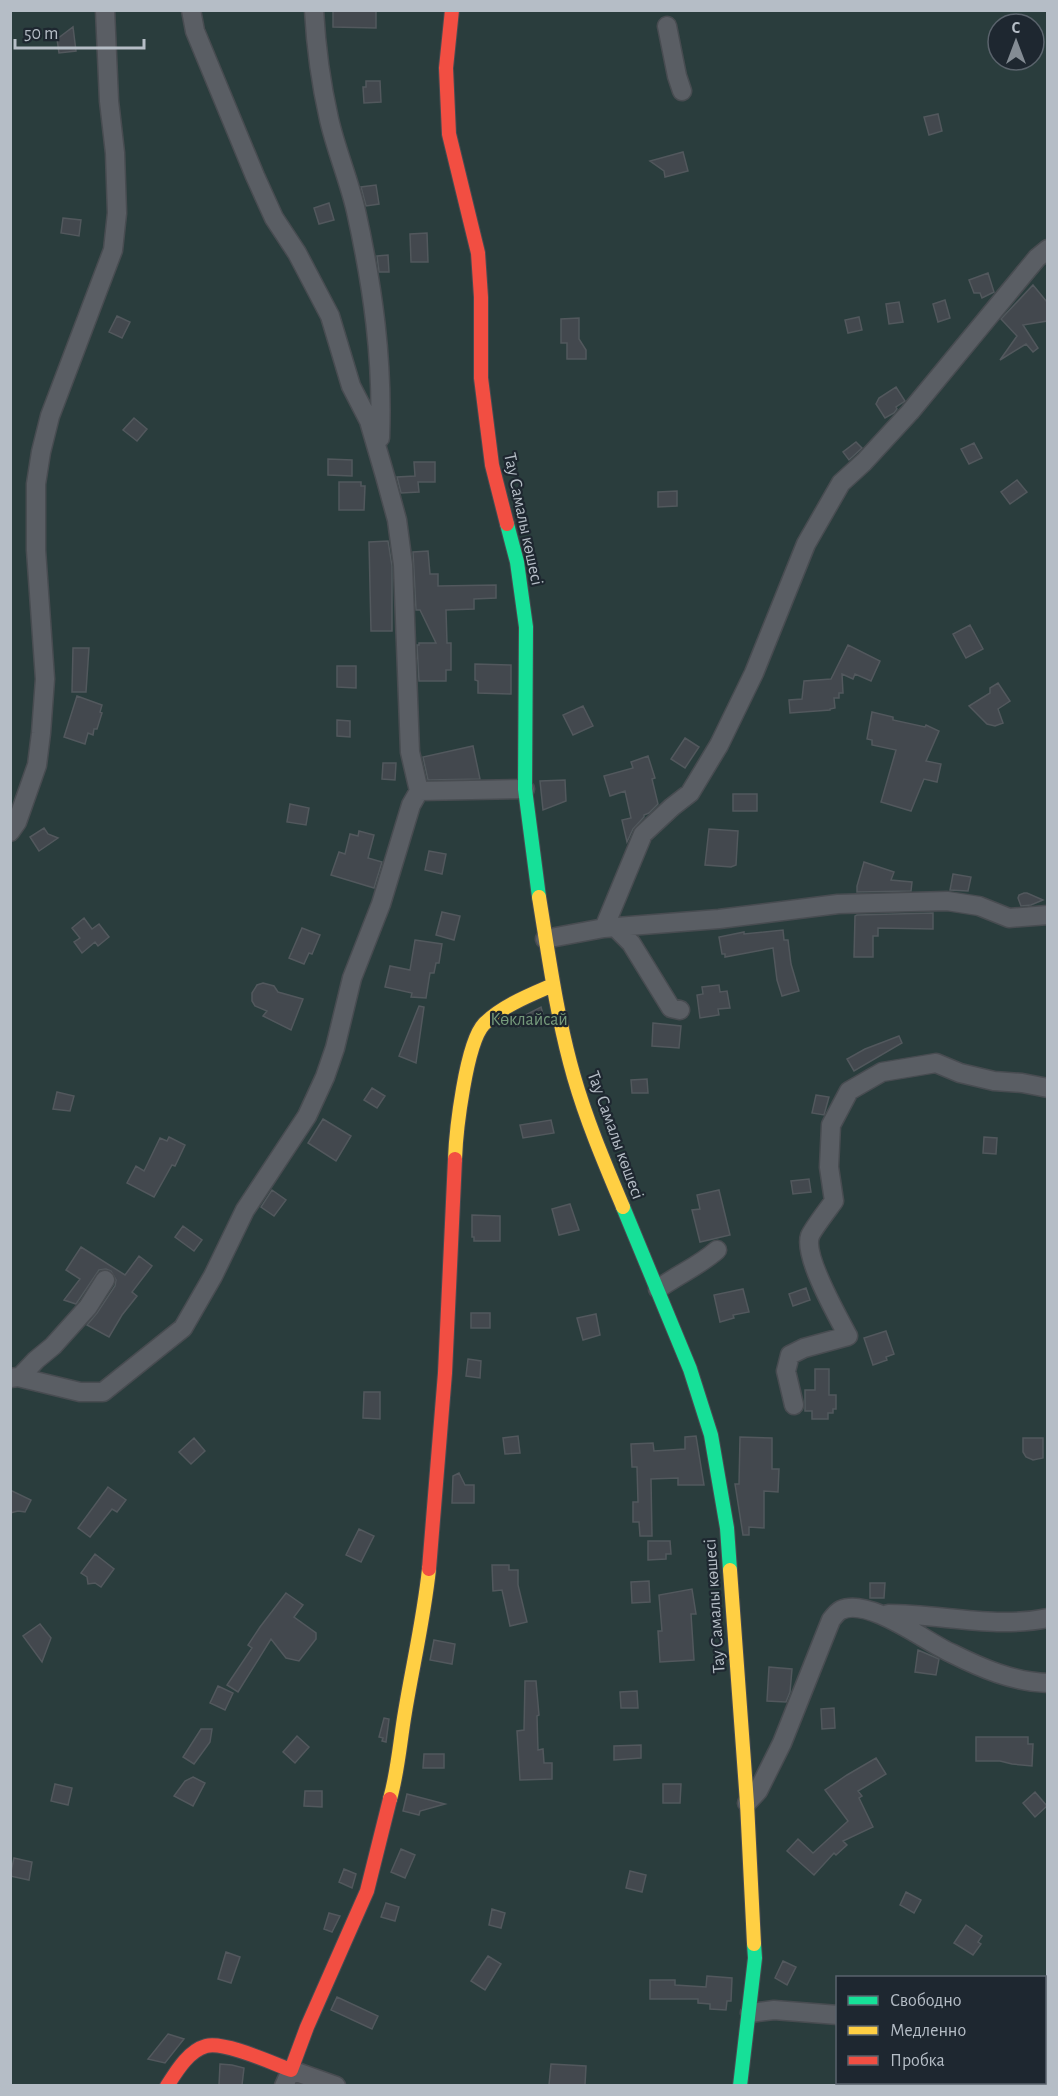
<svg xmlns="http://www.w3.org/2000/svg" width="1058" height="2096" font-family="'Alegreya Sans',sans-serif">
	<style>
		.green { fill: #2a3d3d; fill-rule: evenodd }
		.building { fill: #43484e; stroke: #52585d; stroke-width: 1.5 }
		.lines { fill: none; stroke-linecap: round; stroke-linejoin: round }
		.street-casing { stroke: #484c51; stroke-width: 21 }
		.fast-casing { stroke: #484c51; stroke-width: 16 }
		.slow-casing { stroke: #484c51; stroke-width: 16 }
		.jam-casing { stroke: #484c51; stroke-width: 16 }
		.street { stroke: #5a5e64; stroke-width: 18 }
		.fast { stroke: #16e098; stroke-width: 14 }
		.slow { stroke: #ffcf43; stroke-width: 14 }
		.jam { stroke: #f24e42; stroke-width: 14 }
		.labels { text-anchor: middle; stroke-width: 4.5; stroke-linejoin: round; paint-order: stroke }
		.street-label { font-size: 18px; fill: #b5bdc6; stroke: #1e2730 }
		.park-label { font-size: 18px; fill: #759a7b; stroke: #1e2730 }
	</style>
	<rect width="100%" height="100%" fill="#2a3036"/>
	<path class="green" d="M11,11h1036v2074h-1036zM998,24h36v36h-36zM838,1978h206v104h-206z"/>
	<path class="building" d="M333,10h43v18l-43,-1z
		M73,27l3,24 -17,2 -2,-14z
		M366,81h14l1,21 -17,1 -1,-16h3z
		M938,114l4,17 -13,4 -5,-18z
		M683,152l5,19 -23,6 -1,-6 -14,-10z
		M376,185l3,19 -13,2 -5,-19z
		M329,203l5,17 -15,4 -5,-16z
		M63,218l18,2 -2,16 -18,-3z
		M427,233l1,29h-17l-1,-28z
		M388,255l1,17h-10l-2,-16z
		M988,273l6,19 -12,6 -2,-5h-6l-5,-13z
		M1033,285l14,17v19l-24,4 15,23 -5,4 -7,-8 -26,16 17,-24 -16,-17z
		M945,300l5,18 -12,4 -5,-18z
		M899,302l4,20 -14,2 -3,-20z
		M117,316l13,6 -8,16 -13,-6z
		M859,317l3,13 -14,3 -3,-13z
		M579,318v21l7,11v9h-19v-16h-6v-24z
		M896,387l9,14 -9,6 1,2 -3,4 -9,5 -9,-14 3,-6z
		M134,418l13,11 -10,12 -14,-11z
		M856,442l6,6 -13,12 -6,-8z
		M974,443l8,15 -13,6 -8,-15z
		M328,459l24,1v16l-24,-1z
		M414,462h21v20h-17l1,10 -18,1 -4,-16 18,-1z
		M1017,480l10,12 -17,12 -9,-12z
		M339,482h22v4h4l-1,24h-25z
		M677,491v15l-19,1v-15z
		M388,541l4,25v65h-21l-2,-89z
		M428,551l2,23h8v12l58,-1v13l-22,1v10l-28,1 1,33h4v27h-5v11h-27l-2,-36h2v-2h17l-16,-33h-4l-3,-58z
		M970,625l13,24 -17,9 -13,-24z
		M848,645l32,16 -9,20 -16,-7 -2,5 -11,-5 1,19h-4v5h-5l1,10 -5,1v1l-40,3 -1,-13 13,-1 2,-18 27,-2z
		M73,648h16l-3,44h-14z
		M475,664l36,1v29l-33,-1v-12l-3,-1z
		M337,666h19v22l-19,-1z
		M998,683l12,18 -12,8 5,14 -8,3 -8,-2 -18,-18 21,-13v-5z
		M77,696l25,9 -2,7 2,1 -5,16h-3l-1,6 -5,-2 -3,11 -21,-7z
		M583,706l10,20 -20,9 -10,-20z
		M872,712l21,5v3l32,7 1,-2 13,6 -13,30 15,3 -4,18 -13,-3 -13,32 -30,-9 15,-52 -24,-5v-5l-5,-1z
		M337,720l13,1v16l-13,-1z
		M685,738l14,9 -14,21 -14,-9z
		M473,746l7,33 -52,1 -5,-23z
		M648,756l7,22 -3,1 6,25 -9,9 -5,2v2l-11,12 -6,13 -5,-22 9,-2 -6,-27 -15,5 -6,-20 29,-8 -2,-6z
		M383,763h13l-1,17 -13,-1z
		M565,780l1,21 -23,9 -3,-29z
		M733,794h24v17h-24z
		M290,804l19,4 -3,17 -19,-3z
		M44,828l4,6 10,4 -19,13 -9,-14z
		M709,829l29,2 -2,34 -5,2 -26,-2z
		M359,831l15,4 -6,23 14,4 -8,26 -43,-13 8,-23 6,2 5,-20 8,2z
		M429,851l17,3 -4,20 -17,-4z
		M864,862l30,10 -3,8 21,2 -1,9 -54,1v-6z
		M953,874l18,3 -3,14 -18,-1z
		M1024,893h3l16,7 -12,5 -10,1 -3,-8 1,-3z
		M442,912l18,4 -6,24 -18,-5z
		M933,913v16l-55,-1v8h-5v21h-19l1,-41 2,-1z
		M84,918l8,11 7,-5 10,13 -11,9 -3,-4 -13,11 -8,-11 6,-4 -8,-10z
		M302,928l18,7 -8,19 -3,-1 -5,11 -15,-6z
		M783,930l1,10h4l3,24 8,27 -17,5 -5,-16 -4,-32 -48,9v-3h-3l-3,-17 25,-5v2z
		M415,940l27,4 -3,19h-3l-2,10h-4l-4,25 -15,-1 1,-4 -27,-6 5,-21 20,4z
		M263,983l11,3 4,6 25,7 -12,31 -28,-14 4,-5 -12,-5 -3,-5v-8l5,-8z
		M719,985l1,7 7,-1 3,17 -12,1 1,6 -19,3 -3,-23 6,-1 -1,-7z
		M419,1006l5,1 -8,56 -17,-7z
		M541,1007l2,7 -25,13 -4,-6z
		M653,1023l28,3 -2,22 -27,-2z
		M899,1036l3,7 -48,28 -7,-12 18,-10z
		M647,1079l1,14h-16l-1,-13z
		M372,1088l13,8 -8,12 -13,-8z
		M57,1092l17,4 -4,15 -17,-2z
		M816,1095l13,2 -5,18 -12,-2z
		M323,1119l28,17 -15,25 -28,-18z
		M551,1120l3,13 -31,5 -3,-13z
		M169,1137l16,8 -10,21 -3,-1 -18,32 -27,-14 9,-17 8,5 16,-33 7,3z
		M984,1137l13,1 -1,16 -13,-1z
		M809,1179l2,13 -18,2 -2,-13z
		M272,1190l14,10 -12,16 -13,-9z
		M719,1190l11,45 -30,7 -8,-32 8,-1 -3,-14z
		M570,1204l9,26 -20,5 -7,-26z
		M472,1215l28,1v25h-26v-4h-2z
		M183,1226l19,14 -8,11 -19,-14z
		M81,1247l44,28 14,-19 13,10 -20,26 5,4 -15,19 -13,22 -22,-12 10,-12 18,-27 1,-6 -5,-9 -5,-2 -7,1 -23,34 -12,-4 16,-21 -14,-9z
		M806,1288l4,12 -17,6 -4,-12z
		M743,1289l6,23 -16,3 1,3 -14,4 -6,-27z
		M471,1313h19v15h-19z
		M596,1314l4,21 -17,5 -6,-22z
		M886,1331l8,23 -8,3 1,3 -14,5 -9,-27z
		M468,1359l13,2 -1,17 -14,-2z
		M815,1369h14v26h7v14h-3v4h-5v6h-16v-8h-7v-21h10z
		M364,1392h16v27l-17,-1z
		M518,1436l2,17 -15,1 -2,-16z
		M696,1436l8,49h-26v-7l-27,1 1,57h-12l-1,-14h-6v-20h5l-1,-35h-5l-1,-23 22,-1 1,8 31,-2v-12z
		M740,1437l32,1v31h7l-1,23 -14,-1v37l-15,-1v8h-6l-8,-51h4z
		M194,1438l11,13 -14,13 -12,-12z
		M1023,1438h20v20l-10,2 -7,-3 -3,-5z
		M459,1473l6,12h9v18h-22l1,-27z
		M108,1487l18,13 -9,12 -5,-3 -22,28 -12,-9z
		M10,1490l21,10 -6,12 -7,-1 -8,2z
		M359,1529l15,7 -13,26 -15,-7z
		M648,1541h22l1,13h-5v5l-18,1z
		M95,1554l19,15 -13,18 -6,-4 -7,1 -1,-7 -6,-4z
		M492,1565h17v5h9v15l9,37 -17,4 -8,-36 -9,1z
		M649,1581l1,21 -18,1 -1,-21z
		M870,1583h15l-1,15h-14z
		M692,1589l4,25h-5l3,46 -34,2 -2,-31h4l-3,-36z
		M286,1593l17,12 -9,12 22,16v6l-17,22 -13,-3 -15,-19 -33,53 -11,-7 25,-37 -4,-3 12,-18z
		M40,1624l11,14 -9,24 -19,-26z
		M434,1640l21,4 -3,20 -22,-4z
		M918,1650l21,9 -3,16 -21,-3z
		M769,1667l23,2 -2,23 -4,10 -19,-1z
		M525,1681h11l3,34 -2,1 1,34 5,-1 1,14h8v16l-32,1 -3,-49 7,-1z
		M218,1686l15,7 -8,17 -15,-7z
		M637,1691l1,17h-17l-1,-16z
		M834,1708l1,20 -13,1 -1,-20z
		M384,1718l5,1 -3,23 -4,-1 1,-3 -4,-1z
		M201,1729h11l-2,13 -16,22 -11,-7z
		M297,1736l12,11 -14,16 -12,-11z
		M976,1737h52v7h5l-1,22 -20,-2 -12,-3h-24z
		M641,1745v13l-27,2v-14z
		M424,1754h20v14h-21z
		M876,1758l10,16 -28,17 4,5 -3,2 14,29 -30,14 4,4 -11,10 -2,-2 -20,22 -27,-24 11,-12 15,14 35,-32 -23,-31 22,-15z
		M193,1777l12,6 -12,23 -19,-10 11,-15z
		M55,1784l17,4 -4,17 -17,-4z
		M663,1784h18l-1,19h-17z
		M305,1791h17v16l-18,-1z
		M1035,1792l12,14 -12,11 -12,-14z
		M407,1794l38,10 -25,7 -1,4 -16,-4z
		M401,1849l14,6 -10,23 -14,-6z
		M14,1858l18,4 -3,18 -19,-4z
		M344,1869l12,5 -4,14 -13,-6z
		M630,1871l16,4 -4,17 -16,-4z
		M906,1892l15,8 -7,13 -14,-8z
		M386,1903l13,4 -4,14 -14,-4z
		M492,1909l13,4 -4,15 -12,-3z
		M329,1913l11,3 -8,16 -8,-3z
		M966,1925l16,11 -4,6 3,2 -8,11 -19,-12z
		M226,1952l14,5 -9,26 -13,-4z
		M488,1956l13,8 -16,26 -14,-9z
		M783,1961l13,6 -9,18 -12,-7z
		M707,1976l25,2 -1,23h-4l-1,9 -16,-1v-5l-12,-1v-4h-48v-19h25v5l31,2z
		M337,1997l41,19 -6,13 -41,-19z
		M168,2034l16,5 -19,24 -17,-4z
		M220,2064l12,1 12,3 -2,17h-23z
		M551,2064l35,2 -1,19h-36z"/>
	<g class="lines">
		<g class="street-casing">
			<path id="street" d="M191,10l4,21 60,145 19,42 23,35 33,63 21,70 18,35 16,55 12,44 6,45 7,187 9,39
				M314,10c2,37 7,74 15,109 7,31 20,61 27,92 17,77 27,148 24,227
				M667,26l10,50 5,15
				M10,832l7,-10 20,-57 4,-32 4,-54 -9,-129v-66l5,-32 9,-36 63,-166 4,-37 -2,-60 -6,-52 -4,-91
				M615,927l16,16 40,65 9,2
				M604,928l39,-94 29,-27 18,-14 29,-48 35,-72 52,-129 35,-61 23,-21 46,-50 127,-154 11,-9
				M545,939l59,-11 115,-9 119,-15 109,-3 32,5 30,12 39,-3
				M658,1289c19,-14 41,-23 59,-39
				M20,1377l16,-17 17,-14 35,-39 17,-27
				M10,1378l8,-1 62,15h23l80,-64 30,-52 32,-66 62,-94 18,-39 10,-29 17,-70 29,-74 30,-99 8,-14 106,-2
				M794,1405l-8,-34 4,-16 14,-7 44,-12c-10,-19 -45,-80 -38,-100 2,-6 19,-28 24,-35l-5,-34 2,-42 18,-34 33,-19 54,-9 24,10 34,8 28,2 26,5
				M888,1614c53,0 107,15 160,4
				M747,1803l11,-12 24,-48 49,-123c3,-4 6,-8 10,-10 28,-13 85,32 110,43 30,15 62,29 97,30
				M750,2013l24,-3 64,5
				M1001,2082l5,4
				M284,2086l7,-16 45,16"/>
		</g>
		<g class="fast-casing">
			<path id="fast" d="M507,524l10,38 9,65 -1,162 14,108
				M623,1207l67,162 21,66 16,93 3,42
				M740,2086l15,-128 -1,-14"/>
		</g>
		<g class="slow-casing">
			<path id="slow" d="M539,897c10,61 18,121 35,180 13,45 31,87 49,130
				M455,1159c1,-28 11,-116 29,-135 18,-18 46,-29 69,-39
				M730,1570l17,233 7,141
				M390,1799c8,-28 10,-58 15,-87 8,-48 19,-95 24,-143"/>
		</g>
		<g class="jam-casing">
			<path id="jam" d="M452,10l-6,58 3,66 29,119 3,44v81l11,87 15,59
				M429,1569l16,-196 10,-214
				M167,2086c9,-14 21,-35 39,-40 18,-5 66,17 85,24l16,-43 60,-136 23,-92"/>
		</g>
		<use href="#street" class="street"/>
		<use href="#fast" class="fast"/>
		<use href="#slow" class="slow"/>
		<use href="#jam" class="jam"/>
	</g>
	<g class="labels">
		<g class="street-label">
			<text transform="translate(524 519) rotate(78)" y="6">Тау Самалы көшесі</text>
			<text transform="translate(616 1135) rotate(70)" y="6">Тау Самалы көшесі</text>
			<text transform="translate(714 1606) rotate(-94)" y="6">Тау Самалы көшесі</text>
		</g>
		<g class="park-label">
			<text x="529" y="1025">Көклайсай</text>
		</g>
	</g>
	<rect width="1058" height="2096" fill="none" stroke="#b5bdc6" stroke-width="24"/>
	<rect x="836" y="1976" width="210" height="108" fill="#1e2730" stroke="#5a636c" stroke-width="1.5"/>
	<rect x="848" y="1996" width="30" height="9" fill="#16e098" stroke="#5a636c" stroke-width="1.5"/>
	<text x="890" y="2006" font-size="18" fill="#b5bdc6">Свободно</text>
	<rect x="848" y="2026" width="30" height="9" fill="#ffcf43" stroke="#5a636c" stroke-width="1.5"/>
	<text x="890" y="2036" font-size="18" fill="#b5bdc6">Медленно</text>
	<rect x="848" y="2056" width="30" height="9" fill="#f24e42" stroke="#5a636c" stroke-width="1.5"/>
	<text x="890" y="2066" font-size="18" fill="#b5bdc6">Пробка</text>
	<g transform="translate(1016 42)"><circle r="28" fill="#1e2730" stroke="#5a636c" stroke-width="1.5"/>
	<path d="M0-4.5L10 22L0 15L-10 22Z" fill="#848c94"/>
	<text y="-9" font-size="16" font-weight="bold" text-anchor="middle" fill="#b5bdc6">С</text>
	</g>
	<path d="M15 39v9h129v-9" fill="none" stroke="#b5bdc6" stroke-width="3"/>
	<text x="24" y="39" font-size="18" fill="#b5bdc6" stroke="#1e2730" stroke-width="4.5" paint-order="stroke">50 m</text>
</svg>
